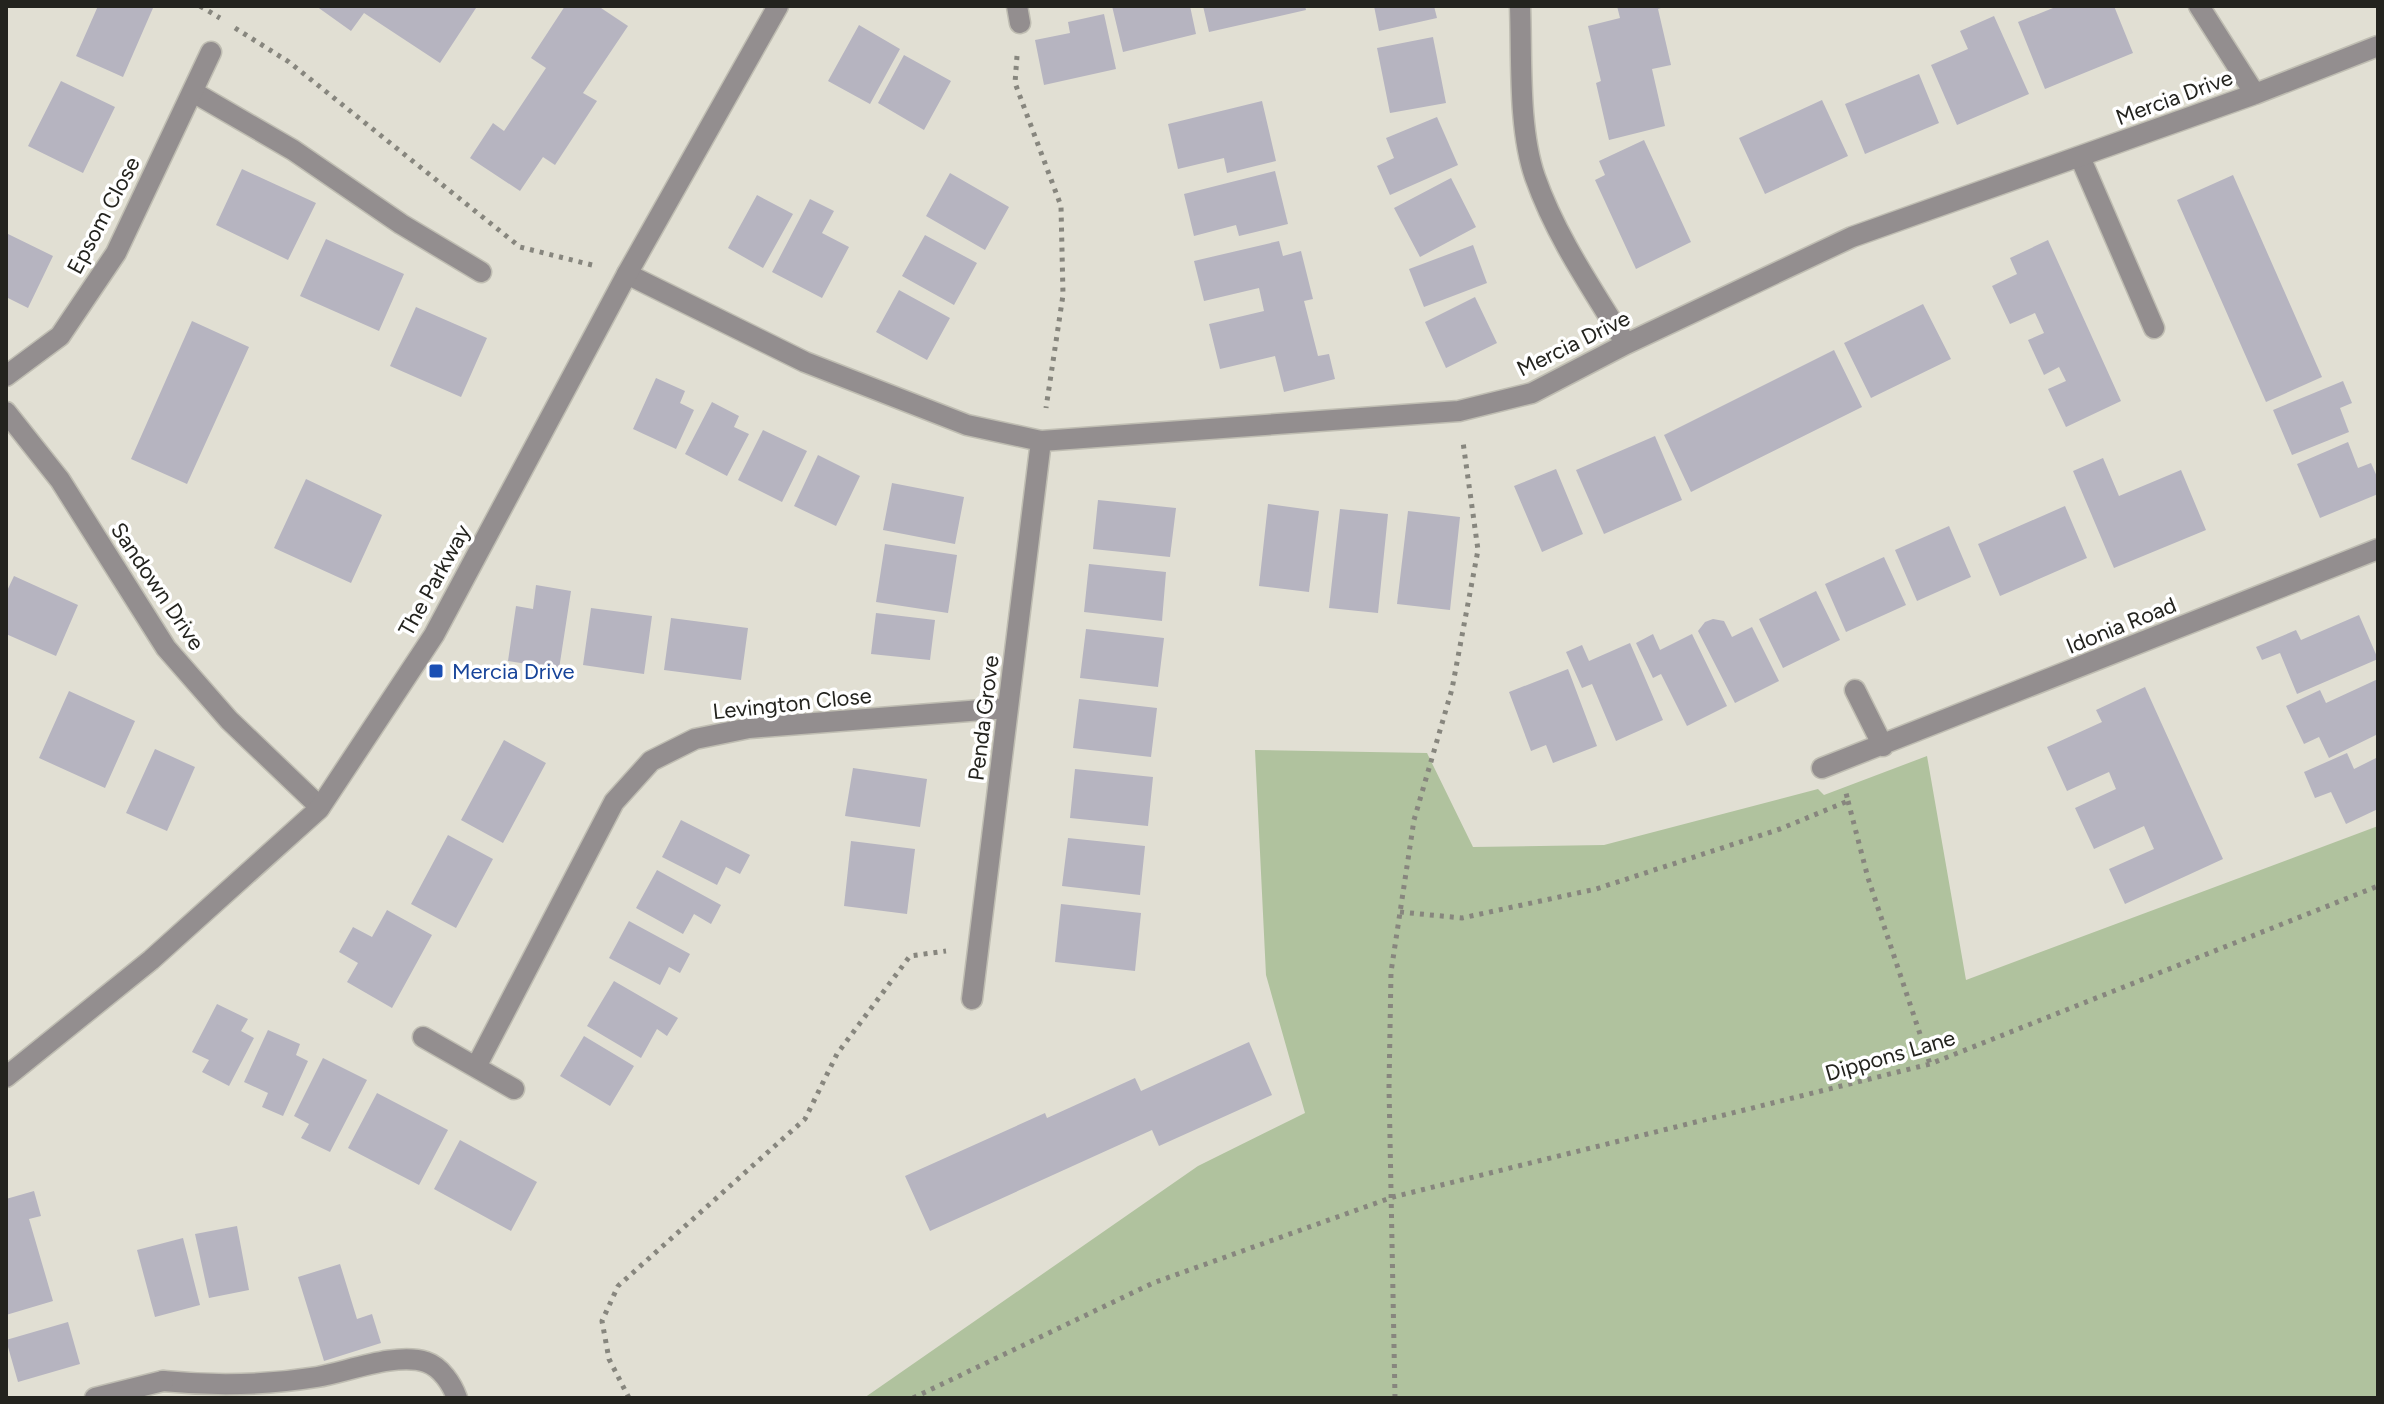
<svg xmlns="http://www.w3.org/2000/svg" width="2384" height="1404" font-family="Figtree,sans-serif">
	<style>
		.green { fill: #b0c29e }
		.building { fill: #b6b4c0 }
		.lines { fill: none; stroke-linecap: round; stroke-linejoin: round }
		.service-casing { stroke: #bfbdb2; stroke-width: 23 }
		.minor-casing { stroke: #bfbdb2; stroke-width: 23 }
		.tertiary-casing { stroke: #bfbdb2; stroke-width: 23 }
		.path { stroke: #87867e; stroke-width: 5; stroke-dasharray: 4 6; stroke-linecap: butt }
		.service { stroke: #938e8f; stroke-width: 20 }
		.minor { stroke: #938e8f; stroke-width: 20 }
		.tertiary { stroke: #938e8f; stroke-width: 20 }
		.transit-dot { fill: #1a4fb4; stroke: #fff; stroke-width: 3 }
		.labels { text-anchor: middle; stroke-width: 7; stroke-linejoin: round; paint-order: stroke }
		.street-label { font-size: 22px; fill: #23231e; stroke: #fff }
		.transit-label { font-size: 22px; fill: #164399; stroke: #fff; text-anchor: start }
	</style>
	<rect width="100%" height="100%" fill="#e1dfd3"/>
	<path class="green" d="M1255,750l172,3 46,94 131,-2 214,-56 6,6 103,-39 39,224 412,-154v572h-1514l334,-232 107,-53 -39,-138z"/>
	<path class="building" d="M98,6h50l5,2 -30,69 -47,-21z
		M316,6h156l4,2 -36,55 -76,-50 -13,18z
		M565,6h33l30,20 -45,67 14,8 -42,64 -12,-8 -23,34 -50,-33 23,-35 11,8 42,-63 -15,-10z
		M1112,6h78l6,28 -73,18z
		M1203,6h102l1,4 -97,22z
		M1374,6h60l3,12 -58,13z
		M1617,6h50l-9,3 13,56 -19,4 13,57 -56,14 -13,-57 5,-2 -13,-55 32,-8z
		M2058,6h56l19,47 -88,36 -27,-67z
		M1104,14l12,55 -72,16 -9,-45 35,-7 -2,-11z
		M1994,16l35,78 -72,31 -26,-60 37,-16 -8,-18z
		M859,25l41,24 -30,55 -42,-23z
		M1433,37l13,66 -56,10 -13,-65z
		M904,55l47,26 -27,49 -46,-27z
		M1919,74l20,49 -74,31 -20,-50z
		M61,81l54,26 -32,66 -55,-27z
		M1822,100l26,56 -83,38 -26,-56z
		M1262,101l14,60 -49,12 -3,-15 -46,11 -10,-45z
		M1437,117l21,48 -68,30 -13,-29 17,-8 -8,-20z
		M1644,140l47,102 -55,27 -41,-89 10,-5 -6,-14z
		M242,169l74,34 -28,57 -72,-35z
		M1275,171l13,53 -49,12 -3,-11 -42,11 -10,-42z
		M950,173l59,34 -24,43 -59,-34z
		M2233,175l89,202 -56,25 -89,-202z
		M1451,178l25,49 -56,30 -26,-49z
		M757,195l36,19 -30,54 -35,-20z
		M810,199l24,12 -12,22 27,14 -27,51 -50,-26z
		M6,233l47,23 -25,52 -22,-11z
		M925,235l52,28 -23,42 -52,-29z
		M326,239l78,35 -25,57 -79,-35z
		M2048,240l73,161 -55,26 -18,-38 18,-8 -7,-14 -15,8 -16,-35 16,-7 -9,-20 -25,11 -18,-38 25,-12 -7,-16z
		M1279,241l4,15 18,-5 12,48 -9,2 14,55 11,-2 6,25 -51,13 -9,-36 -55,13 -11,-45 55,-13 -5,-23 -55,13 -10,-40z
		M1473,245l14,38 -63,24 -15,-38z
		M899,290l51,28 -23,42 -51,-28z
		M1475,297l22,46 -51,25 -21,-46z
		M1923,304l28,55 -80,39 -27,-55z
		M416,307l71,31 -26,59 -71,-31z
		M192,321l57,26 -62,137 -56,-25z
		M1834,350l28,57 -171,85 -27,-57z
		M656,378l29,13 -5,12 14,7 -18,39 -43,-20z
		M2343,381l9,22 -12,5 9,24 -57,23 -19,-45z
		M712,402l27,14 -5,11 15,7 -22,42 -42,-22z
		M763,430l44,21 -25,51 -44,-22z
		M1655,436l27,64 -78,34 -28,-64z
		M2348,442l10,26 13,-5 7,16v15l-58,24 -23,-54z
		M818,455l42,21 -24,50 -42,-20z
		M2103,458l16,38 62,-26 25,60 -92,38 -41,-97z
		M1556,469l27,65 -41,18 -28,-66z
		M306,479l76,36 -31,68 -77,-35z
		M892,483l72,14 -9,47 -72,-14z
		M1098,500l78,8 -6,49 -77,-8z
		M1268,504l51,7 -10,81 -50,-6z
		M2065,506l22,52 -87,38 -22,-52z
		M1340,509l48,5 -10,99 -49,-5z
		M1408,511l52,6 -10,93 -53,-6z
		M1949,526l22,51 -54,24 -22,-51z
		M885,544l72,11 -9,58 -72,-11z
		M1884,557l22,48 -60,27 -21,-48z
		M1089,564l77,8 -4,49 -78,-9z
		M14,576l64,29 -22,51 -50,-22v-41z
		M536,585l35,6 -12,78 -51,-8 8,-55 17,3z
		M1816,591l24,49 -57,28 -24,-49z
		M591,608l61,8 -8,58 -61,-9z
		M876,613l59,7 -5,40 -59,-6z
		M2359,615l19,44 -81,35 -17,-41 -18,7 -6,-13 40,-17 5,10z
		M671,618l77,10 -7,52 -77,-10z
		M1713,619l11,2 8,16 20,-10 27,54 -44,22 -37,-72 7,-9z
		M1086,629l78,9 -6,49 -78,-9z
		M1653,634l7,16 32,-16 35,72 -40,20 -26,-52 -8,4 -17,-35z
		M1630,643l33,77 -47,21 -24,-57 -10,4 -16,-36 16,-7 7,16z
		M1568,669l29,77 -44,17 -7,-18 -15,6 -22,-59z
		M2378,679v55l-49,24 -10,-21 -15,7 -18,-38 34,-16 6,13z
		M2145,687l78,172 -98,45 -16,-35 45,-20 -10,-23 -50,23 -19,-41 41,-19 -7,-17 -42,19 -20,-44 55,-25 -6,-12z
		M69,691l66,30 -30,67 -66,-30z
		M1079,699l78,9 -6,49 -78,-9z
		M504,740l42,23 -43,80 -42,-23z
		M155,749l40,18 -28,64 -41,-18z
		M2347,753l7,16 24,-12v52l-32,15 -15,-32 -16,6 -11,-26z
		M853,768l74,11 -7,48 -75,-11z
		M1075,769l78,8 -5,49 -78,-8z
		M681,820l69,35 -10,19 -14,-7 -9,18 -55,-28z
		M448,835l45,24 -37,69 -45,-24z
		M1068,838l77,8 -5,49 -78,-9z
		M851,841l64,8 -8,65 -63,-8z
		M657,870l64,35 -10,19 -17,-10 -11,20 -47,-26z
		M1061,904l80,9 -6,58 -80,-9z
		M387,910l45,25 -40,73 -45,-26 11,-19 -19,-11 14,-25 19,10z
		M629,921l61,33 -10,19 -11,-6 -9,18 -51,-27z
		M614,981l64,37 -11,18 -10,-7 -16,29 -54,-32z
		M217,1004l31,15 -7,12 13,7 -25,48 -27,-14 7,-12 -17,-8z
		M268,1030l32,14 -4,11 12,6 -25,55 -21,-9 6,-14 -24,-11z
		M584,1036l50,30 -24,40 -50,-30z
		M1249,1042l23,53 -113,51 -7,-16 -222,101 -25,-55 140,-63 2,5 88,-40 6,13z
		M323,1058l44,22 -37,72 -29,-14 8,-14 -15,-8z
		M377,1093l71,37 -29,55 -71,-37z
		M460,1140l77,42 -26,49 -77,-42z
		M34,1191l7,25 -12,3 24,82 -47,14v-116z
		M237,1226l12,64 -40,8 -14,-64z
		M183,1238l17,67 -45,12 -18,-67z
		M340,1264l17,55 15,-5 9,29 -57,18 -26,-84z
		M68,1322l12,42 -62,18 -12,-42z"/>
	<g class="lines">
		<g class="service-casing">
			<path id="service" d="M193,92l100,58 108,74 80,48
				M2080,157l74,171
				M163,1381c50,5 104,4 154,-4 30,-5 79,-25 109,-15 15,5 26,22 31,36"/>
		</g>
		<g class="minor-casing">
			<path id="minor" d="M1017,6l3,17
				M1520,6c2,52 -2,122 15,171 21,60 58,113 91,167
				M2199,6l56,88
				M627,274l178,88 162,63 74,16 418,-30 73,-18 94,-49 226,-107 403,-143 123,-48
				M6,376l54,-40 56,-83 95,-201
				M6,412l54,68 106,168 63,72 91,87
				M1855,690l28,56
				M1822,768l556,-219
				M972,999l69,-558
				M423,1037l91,52
				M476,1067l138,-265 37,-41 44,-22 54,-11 259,-20
				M95,1398l68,-17"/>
		</g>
		<g class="tertiary-casing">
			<path id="tertiary" d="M6,1077l145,-117 168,-151 115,-174 193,-361 151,-268"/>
		</g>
		<path class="path" d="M200,6l20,12
			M235,28l54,34 231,185 76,19
			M1017,56l-2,27 46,123 2,89 -17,113
			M1848,801l20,77 62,186
			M1400,912l62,6 134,-29 184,-60 68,-28 -2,-8
			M629,1398l-20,-39 -7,-38 16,-35 187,-167 32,-65 73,-98 36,-5
			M913,1398l240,-115 240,-86 537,-133 448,-178
			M1395,1398l-6,-311 2,-115 23,-152 38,-131 26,-139 -15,-108"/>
		<use href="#service" class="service"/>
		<use href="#minor" class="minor"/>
		<use href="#tertiary" class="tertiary"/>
	</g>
	<rect class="transit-dot" x="428" y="663" width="16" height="16" rx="4"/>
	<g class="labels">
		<g class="street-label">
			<text transform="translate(2174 97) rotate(-20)" y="8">Mercia Drive</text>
			<text transform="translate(103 215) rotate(-62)" y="8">Epsom Close</text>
			<text transform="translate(1573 343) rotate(-26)" y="8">Mercia Drive</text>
			<text transform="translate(434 580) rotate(-61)" y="8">The Parkway</text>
			<text transform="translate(158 586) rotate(56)" y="8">Sandown Drive</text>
			<text transform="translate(2121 625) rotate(-22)" y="8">Idonia Road</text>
			<text transform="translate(792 703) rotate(-6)" y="8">Levington Close</text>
			<text transform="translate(983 718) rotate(-83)" y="8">Penda Grove</text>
			<text transform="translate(1890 1055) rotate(-16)" y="8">Dippons Lane</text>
		</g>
		<g class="transit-label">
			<text x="452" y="679">Mercia Drive</text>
		</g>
	</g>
	<rect width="2384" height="1404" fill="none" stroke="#23231e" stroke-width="16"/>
</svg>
